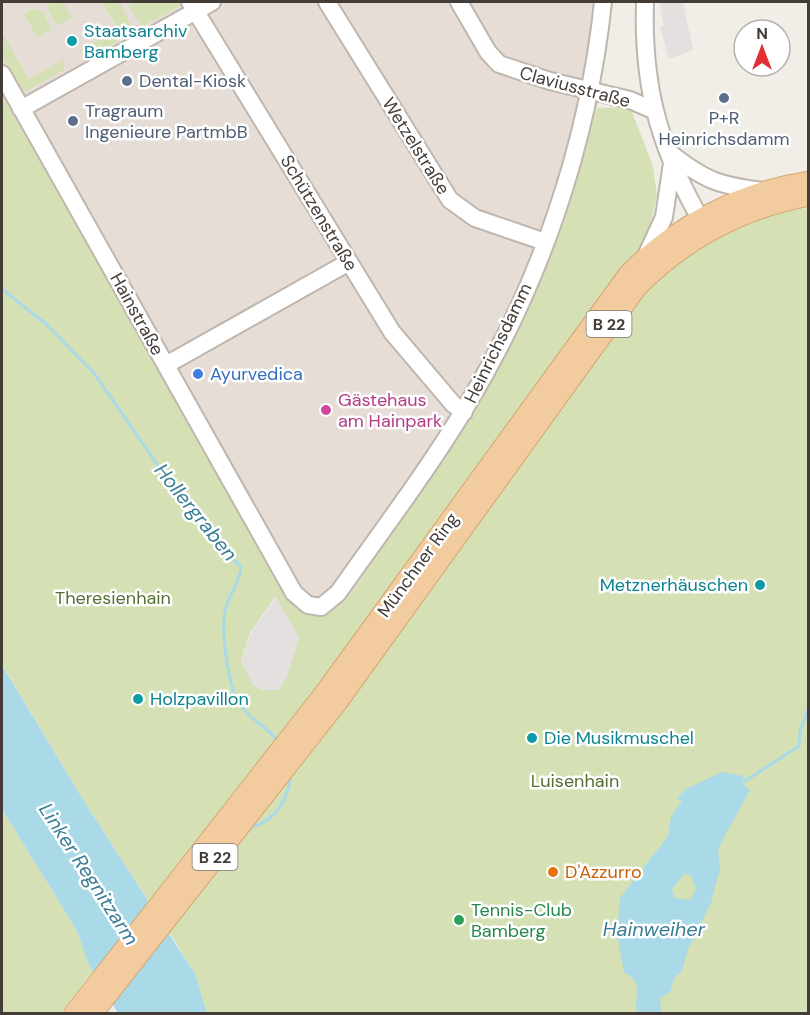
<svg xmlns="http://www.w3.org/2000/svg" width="810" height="1015" font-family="'DM Sans',sans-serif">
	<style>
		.residential { fill: #e5ddd6 }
		.green { fill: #d5e1b5; fill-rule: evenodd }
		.parking { fill: #e3e0df }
		.water { fill: #aad9e7; fill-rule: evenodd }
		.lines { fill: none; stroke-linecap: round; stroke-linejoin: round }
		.stream { stroke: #aad9e7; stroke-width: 3 }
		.minor-casing { stroke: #bfb6ae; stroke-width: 20 }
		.major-casing { stroke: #d5a671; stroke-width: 22 }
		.minor { stroke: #fff; stroke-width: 16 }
		.major { stroke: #f2cc9f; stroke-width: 20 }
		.culture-dot { fill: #0f9aa8; stroke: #fff; stroke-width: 2 }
		.service-dot { fill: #5c6f8a; stroke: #fff; stroke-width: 2 }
		.shop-dot { fill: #3f7fe0; stroke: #fff; stroke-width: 2 }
		.hotel-dot { fill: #d1479c; stroke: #fff; stroke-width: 2 }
		.food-dot { fill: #e8710a; stroke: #fff; stroke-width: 2 }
		.leisure-dot { fill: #2e9e5b; stroke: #fff; stroke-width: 2 }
		.labels { text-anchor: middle; stroke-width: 5; stroke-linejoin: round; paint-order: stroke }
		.shield { fill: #fff; stroke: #7c7673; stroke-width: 1.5 }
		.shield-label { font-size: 16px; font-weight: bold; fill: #443c37 }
		.culture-label { font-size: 18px; fill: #0d838f; stroke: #fff; text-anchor: start }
		.service-label { font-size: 18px; fill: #4e5e75; stroke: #fff; text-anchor: start }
		.street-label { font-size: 18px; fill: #443c37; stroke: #fff }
		.shop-label { font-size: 18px; fill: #366cbe; stroke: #fff; text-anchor: start }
		.hotel-label { font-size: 18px; fill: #b23c85; stroke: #fff; text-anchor: start }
		.park-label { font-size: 18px; fill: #536f31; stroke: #fff }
		.food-label { font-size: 18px; fill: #c56008; stroke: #fff; text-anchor: start }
		.leisure-label { font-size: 18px; fill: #27864d; stroke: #fff; text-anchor: start }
		.water-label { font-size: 20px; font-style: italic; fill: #397e94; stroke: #fff }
	</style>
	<rect width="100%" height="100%" fill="#f1ede7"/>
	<path class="residential" d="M2,2h607l-12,106 -46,138 -138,254 -66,100 -20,11 -19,1 -19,-11 -287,-507z"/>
	<path class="green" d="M51,2h12l9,15 -15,9 -10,-18z
		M102,2h18l14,30 -43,24h-6l-5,-6 38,-21z
		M135,2h42l3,4 -37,20 -15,-20z
		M32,9l10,2 10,18 -15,8 -13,-23z
		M4,36l25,43 35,-20v11l-37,21h-5l-20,-36v-18z
		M2,94l287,507 19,11 19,-1 20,-11 66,-100 138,-254 46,-138 33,-1 23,59 4,30 -10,42 -325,450 -171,217 -69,-107 -80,-134zM275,597l24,41 -12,38 -8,14 -38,-29 9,-28z
		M808,208v805h-601l-12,-39 -27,-44 483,-644c48,-44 92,-68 157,-78z
		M2,809l75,122 16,40 -32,42h-59z"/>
	<path class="parking" d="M659,2h24l10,48 -24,9 -9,-32 4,-1z
		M276,597l23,41 -12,38 -8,14h-17l-9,-5 -12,-24 10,-28z"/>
	<path class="water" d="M2,665l80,133 113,176 12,39h-89l-30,-50 -11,-32 -75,-122z
		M722,772l21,4 1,9 6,5 -28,51 -4,10 2,18 -9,34 -23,46 -6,22 -8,7 -3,13 -11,7 1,15h-24c-4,-20 9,-28 -13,-41l-7,-37 3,-37 48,-62 3,-19 11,-16 -5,-3 9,-9zM684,874l7,1 5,15 -6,10 -16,-2 -2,-9z"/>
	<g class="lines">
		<path class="stream" d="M2,289l44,35 48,49 78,113 37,48 32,33c-1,16 -13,28 -16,44 -4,21 3,78 16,95 10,14 26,21 37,35
			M740,784c21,-13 39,-25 59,-38l1,-15 8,-22
			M249,828c27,-7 39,-28 42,-54"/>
		<g class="minor-casing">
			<path id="minor" d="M190,2l202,330 61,72 11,8
				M327,2l123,198 25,18 70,24
				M459,2l29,50 11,12 51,17 80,19 23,10
				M645,2c-3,89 16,150 61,227
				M2,74l292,519 14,12 13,2 17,-14c42,-60 88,-120 126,-183 75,-122 124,-265 139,-408
				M21,109l191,-107
				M670,153c35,28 51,33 94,38
				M646,256l18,-39 8,-54
				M166,365l183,-103"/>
		</g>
		<g class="major-casing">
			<path id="major" d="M74,1014l251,-321 304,-419c49,-49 111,-82 179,-92
				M92,1014l246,-313 298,-413c46,-48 106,-80 172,-92"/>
		</g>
		<use href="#minor" class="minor"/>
		<use href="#major" class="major"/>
	</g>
	<g class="culture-dot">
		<circle cx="72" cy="41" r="6"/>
		<circle cx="760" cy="585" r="6"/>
		<circle cx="138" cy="699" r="6"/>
		<circle cx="532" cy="738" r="6"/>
	</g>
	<g class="service-dot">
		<circle cx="127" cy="81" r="6"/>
		<circle cx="724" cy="98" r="6"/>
		<circle cx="73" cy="121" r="6"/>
	</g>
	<circle class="shop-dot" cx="198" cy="374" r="6"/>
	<circle class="hotel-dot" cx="326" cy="410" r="6"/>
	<circle class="food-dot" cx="553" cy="872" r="6"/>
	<circle class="leisure-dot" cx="459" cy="920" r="6"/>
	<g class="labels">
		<g class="shield">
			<rect x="586.5" y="311" width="45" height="26" rx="4.5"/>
			<rect x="192.5" y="844" width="45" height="26" rx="4.5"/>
		</g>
		<g class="shield-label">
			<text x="609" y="330">B 22</text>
			<text x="215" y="863">B 22</text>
		</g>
		<g class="culture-label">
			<text x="84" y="37">Staatsarchiv<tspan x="84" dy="21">Bamberg</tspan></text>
			<text x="748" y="591" text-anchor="end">Metznerhäuschen</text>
			<text x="150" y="705">Holzpavillon</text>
			<text x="544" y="744">Die Musikmuschel</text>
		</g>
		<g class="service-label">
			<text x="139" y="87">Dental-Kiosk</text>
			<text x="85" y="117">Tragraum<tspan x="85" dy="21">Ingenieure PartmbB</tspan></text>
			<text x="724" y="124" text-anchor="middle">P+R<tspan x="724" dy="21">Heinrichsdamm</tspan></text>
		</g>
		<g class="street-label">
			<text transform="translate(575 87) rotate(15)" y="6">Claviusstraße</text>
			<text transform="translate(416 146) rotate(58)" y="6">Wetzelstraße</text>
			<text transform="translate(319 213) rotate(59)" y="6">Schützenstraße</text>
			<text transform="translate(137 314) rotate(61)" y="6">Hainstraße</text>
			<text transform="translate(498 343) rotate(-64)" y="6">Heinrichsdamm</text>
			<text transform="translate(418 565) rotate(-54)" y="6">Münchner Ring</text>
		</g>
		<g class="shop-label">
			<text x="210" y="380">Ayurvedica</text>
		</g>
		<g class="hotel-label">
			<text x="338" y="406">Gästehaus<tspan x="338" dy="21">am Hainpark</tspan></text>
		</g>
		<g class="park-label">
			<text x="113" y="604">Theresienhain</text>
			<text x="575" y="787">Luisenhain</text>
		</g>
		<g class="food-label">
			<text x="565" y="878">D'Azzurro</text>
		</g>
		<g class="leisure-label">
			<text x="471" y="916">Tennis-Club<tspan x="471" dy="21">Bamberg</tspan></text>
		</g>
		<g class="water-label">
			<text transform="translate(196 512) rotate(51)" y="7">Hollergraben</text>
			<text transform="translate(89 874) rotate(57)" y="7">Linker Regnitzarm</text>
			<text x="654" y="936">Hainweiher</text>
		</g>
	</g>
	<rect width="810" height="1015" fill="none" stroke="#443c37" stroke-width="6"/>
	<g transform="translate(762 48)"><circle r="28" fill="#ffffff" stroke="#b4b1af" stroke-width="1.5"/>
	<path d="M0-4.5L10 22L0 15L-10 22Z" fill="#e12f33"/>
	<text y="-9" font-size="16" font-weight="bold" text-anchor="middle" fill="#443c37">N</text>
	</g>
</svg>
